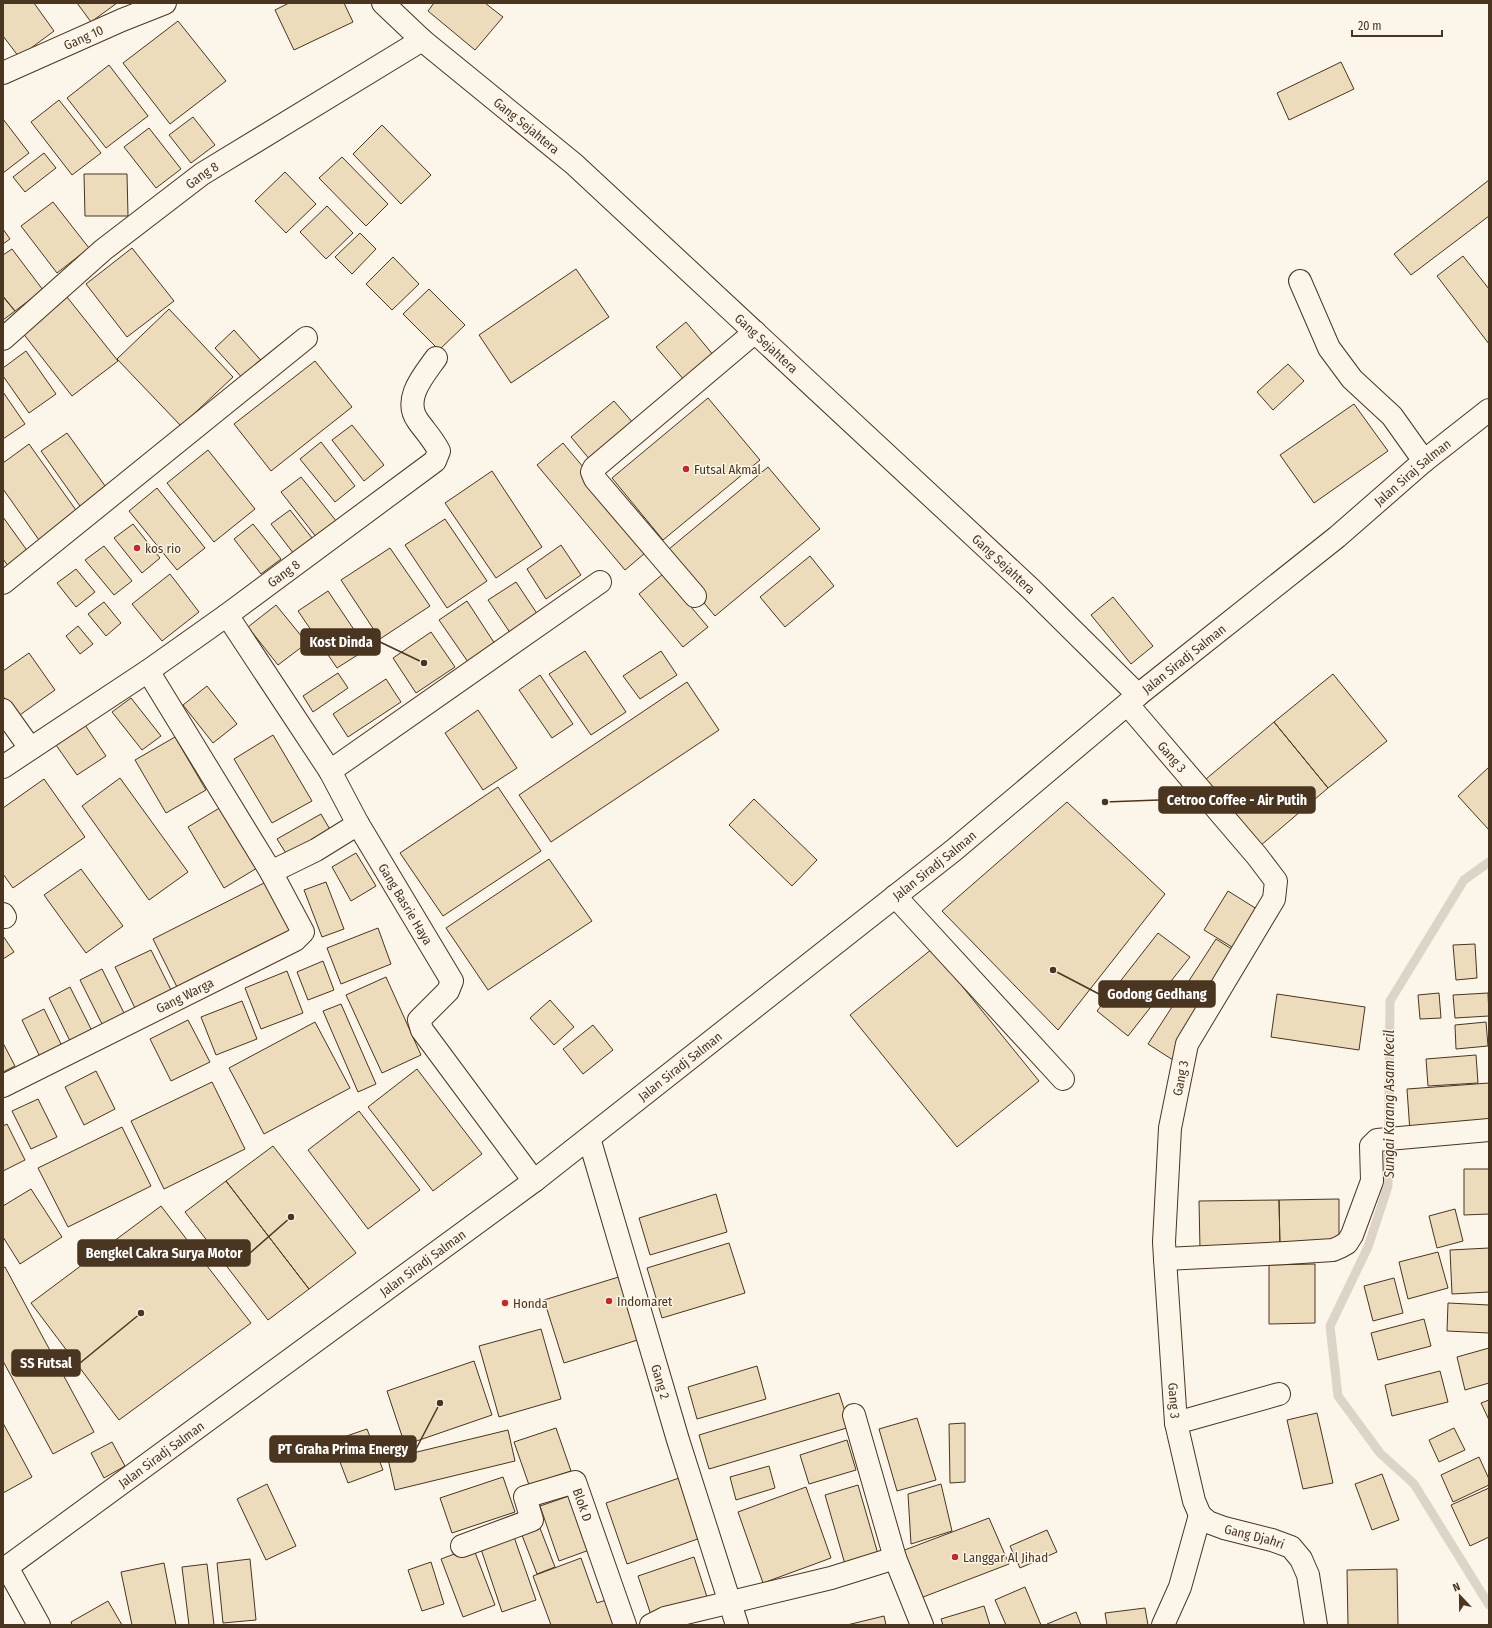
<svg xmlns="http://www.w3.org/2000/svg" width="1492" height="1628" font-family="'Fira Sans Condensed',sans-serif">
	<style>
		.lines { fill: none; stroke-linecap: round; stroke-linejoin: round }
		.stream { stroke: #dcd4c6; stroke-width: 9 }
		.building { fill: #ecdcbc; stroke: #4a3520 }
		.minor-casing { stroke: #4a3520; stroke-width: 24 }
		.minor { stroke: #fbf6e9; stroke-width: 22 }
		.poi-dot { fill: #c62828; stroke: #fbf6e9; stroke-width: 1.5 }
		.labels { text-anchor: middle; stroke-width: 3; stroke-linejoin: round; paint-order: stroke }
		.street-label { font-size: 13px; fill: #4a3520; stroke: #fbf6e9 }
		.poi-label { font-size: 13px; fill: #4a3520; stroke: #fbf6e9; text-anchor: start }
		.water-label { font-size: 14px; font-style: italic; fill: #4a3520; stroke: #fbf6e9 }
		.leader { fill: none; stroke: #4a3520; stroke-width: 1.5 }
		.callout-dot { fill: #4a3520; stroke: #fbf6e9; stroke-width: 1.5 }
		.callout { fill: #4a3520; stroke: #4a3520; stroke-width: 1.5 }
		.callout-label { font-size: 14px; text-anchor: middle; font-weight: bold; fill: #fff }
	</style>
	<rect width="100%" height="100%" fill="#fbf6e9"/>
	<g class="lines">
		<path class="stream" d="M1489,862l-25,18 -74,121 -2,185 -20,61 -38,79 8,70 42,57 34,31 75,121"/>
	</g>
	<path class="building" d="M3,3h31l20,28 -35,26 -16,-21z
		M77,3h40l-26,19z
		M289,3h55l9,19 -59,28 -19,-40z
		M434,3h51l18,14 -28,33 -47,-39z
		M178,21l48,60 -56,43 -47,-61z
		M1341,62l13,27 -65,31 -12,-27z
		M109,65l39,51 -42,32 -39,-50z
		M59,100l42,53 -29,22 -41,-53z
		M193,117l22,28 -24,18 -22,-28z
		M3,119l26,34 -26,20z
		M382,125l49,50 -30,29 -48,-50z
		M149,128l32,41 -25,19 -32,-41z
		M44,153l12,15 -31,24 -12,-15z
		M342,157l46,47 -22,22 -47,-48z
		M285,172l31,32 -30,29 -31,-32z
		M84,174h43l1,42h-43z
		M1489,180v36l-78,59 -17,-21z
		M53,202l36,46 -32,25 -36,-47z
		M327,206l26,27 -27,26 -26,-27z
		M3,229l7,10 -7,5z
		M360,233l16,16 -24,25 -17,-17z
		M132,248l42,53 -47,36 -41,-53z
		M12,249l31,41 -28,21 -12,-15v-41z
		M1463,256l26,33v55l-52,-68z
		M393,257l26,27 -27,26 -26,-26z
		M576,269l33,48 -98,66 -32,-48z
		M429,289l36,36 -26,25 -36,-36z
		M3,297l12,14 -12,9z
		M67,297l51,64 -46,35 -50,-64z
		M169,309l64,68 -52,49 -64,-67z
		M686,322l28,34 -29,25 -29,-34z
		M234,330l31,35 -19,17 -31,-34z
		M26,351l30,43 -27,19 -26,-37v-8z
		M315,361l37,46 -81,64 -37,-47z
		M1288,364l16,17 -31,29 -16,-18z
		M3,392l22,32 -22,15z
		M708,398l52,62 -97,80 -51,-62z
		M614,401l20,23 -43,37 -20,-24z
		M1354,404l34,47 -74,52 -34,-48z
		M352,425l32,40 -20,16 -32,-41z
		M67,433l41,57 -26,19 -41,-58z
		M321,442l34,44 -20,16 -35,-43z
		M563,443l88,105 -26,22 -88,-105z
		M29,444l49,69 -39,27 -36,-51v-26z
		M208,450l47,59 -41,33 -47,-59z
		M768,467l52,62 -105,87 -52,-62z
		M492,471l50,76 -46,31 -51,-75z
		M301,477l36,45 -20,16 -36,-46z
		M157,488l48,60 -28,22 -48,-59z
		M290,510l26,33 -19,15 -26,-34z
		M3,517l28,39 -20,14 -8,-11z
		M445,519l42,62 -40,27 -42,-63z
		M133,524l27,34 -18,15 -28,-35z
		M253,524l28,35 -20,15 -27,-35z
		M561,545l20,30 -35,24 -19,-30z
		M104,546l28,35 -18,14 -29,-35z
		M390,548l40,58 -50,33 -39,-59z
		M810,556l24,30 -49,41 -25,-30z
		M76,569l19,23 -19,15 -19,-24z
		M170,574l29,38 -37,29 -30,-37z
		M663,574l45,53 -25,20 -44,-53z
		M516,582l26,39 -27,19 -27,-40z
		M328,591l39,58 -30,19 -39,-57z
		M1113,597l40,49 -22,18 -40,-49z
		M467,601l28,43 -27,18 -29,-42z
		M104,602l17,21 -15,13 -18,-22z
		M276,605l31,38 -29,22 -30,-38z
		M78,626l15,18 -13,10 -14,-18z
		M431,632l24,35 -39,26 -23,-35z
		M585,651l41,61 -35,23 -42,-61z
		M661,651l16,24 -37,24 -17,-23z
		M29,653l26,37 -38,27 -14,-21v-25z
		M338,673l10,15 -35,24 -10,-16z
		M1333,674l54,67 -59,47 -54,-66z
		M540,675l33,49 -21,14 -33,-48z
		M386,679l15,23 -53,35 -15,-23z
		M687,682l32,48 -168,112 -32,-47z
		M207,686l30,38 -24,19 -30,-38z
		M131,698l30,38 -19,14 -30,-38z
		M478,710l39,58 -34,22 -38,-57z
		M1274,722l54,66 -68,58 -54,-67z
		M85,725l21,31 -29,19 -21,-30z
		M273,735l39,66 -40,22 -38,-64z
		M175,737l31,53 -40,23 -31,-53z
		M1489,767v63l-31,-34z
		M120,778l68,94 -39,28 -67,-94z
		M44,779l41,58 -72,51 -10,-14v-66z
		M498,787l43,64 -98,65 -43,-63z
		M754,799l63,61 -25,26 -63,-61z
		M1067,802l98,92 -107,136 -116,-119z
		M226,804l36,61 -38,23 -36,-61z
		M321,814l11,19 -43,25 -12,-19z
		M356,853l20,33 -25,15 -19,-34z
		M549,859l43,62 -104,69 -42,-62z
		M81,869l42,57 -37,27 -42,-58z
		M268,881l25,50 -115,58 -25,-50z
		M326,882l18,47 -22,8 -18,-47z
		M1228,891l32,20 -23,39 -33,-20z
		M378,928l13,36 -50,20 -14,-36z
		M1158,933l32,24 -62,79 -31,-25z
		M3,936l11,16 -11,7z
		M1216,939l25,16 -68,105 -25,-16z
		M1475,944l2,34 -21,2 -3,-35z
		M932,949l107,132 -82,66 -107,-132z
		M151,950l20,40 -36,18 -20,-41z
		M323,961l11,29 -26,10 -11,-28z
		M102,969l23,46 -22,11 -23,-46z
		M287,971l16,42 -42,16 -16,-41z
		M386,977l35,78 -39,18 -36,-78z
		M70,987l22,44 -22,10 -21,-43z
		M1439,993l2,25 -21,1 -2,-24z
		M1488,993l1,23 -34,2 -2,-23z
		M1277,994l88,13 -6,43 -88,-13z
		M550,1000l24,27 -20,18 -24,-27z
		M242,1001l15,38 -41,16 -15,-38z
		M341,1004l35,80 -18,8 -35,-81z
		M44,1009l18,37 -22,11 -18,-37z
		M188,1020l22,42 -39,19 -21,-42z
		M315,1022l35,66 -86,46 -35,-66z
		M1486,1022l2,24 -32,3 -1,-24z
		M593,1025l20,25 -30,24 -20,-25z
		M3,1043l12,23 -12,6z
		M1476,1055l2,28 -50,3 -2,-27z
		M417,1069l65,85 -49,37 -65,-84z
		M96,1071l19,38 -31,16 -19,-38z
		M212,1082l33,67 -81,40 -33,-68z
		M1489,1083v43l-79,6 -3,-43z
		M38,1099l19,38 -26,12 -19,-38z
		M359,1111l61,79 -52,39 -60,-79z
		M7,1124l18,36 -22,11v-45z
		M122,1127l29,59 -83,41 -30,-59z
		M273,1146l83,107 -47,36 -83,-108z
		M1464,1169h25v45l-25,1z
		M226,1181l83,108 -41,31 -83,-108z
		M31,1189l31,48 -42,27 -17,-27v-31z
		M716,1194l11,38 -77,23 -11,-37z
		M1339,1199v46l-59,2 -1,-47z
		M1279,1200l1,47 -80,2 -1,-48z
		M161,1206l90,117 -132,97 -88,-117z
		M1455,1209l8,32 -26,7 -8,-32z
		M729,1243l16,50 -83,25 -15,-50z
		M1489,1248v44l-37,2 -2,-44z
		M1438,1252l10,36 -40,11 -9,-37z
		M1315,1264v59l-46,1v-59z
		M5,1267l89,165 -41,22 -50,-93v-93z
		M625,1275l19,63 -80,25 -20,-63z
		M1394,1278l9,35 -30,8 -9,-35z
		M1448,1303l41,2v28l-42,-2z
		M1424,1319l7,27 -53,14 -7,-27z
		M541,1329l20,70 -62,18 -20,-71z
		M1489,1348v35l-24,7 -8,-33z
		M474,1361l18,54 -87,30 -18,-54z
		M757,1366l9,33 -69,20 -9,-32z
		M1440,1371l8,31 -56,14 -7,-31z
		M839,1393l11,34 -141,42 -10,-34z
		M1489,1400v20l-8,-17z
		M1317,1413l16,70 -30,6 -16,-69z
		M917,1418l19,62 -39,11 -18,-62z
		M3,1423l29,54 -29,16z
		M965,1423v59l-15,1 -1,-59z
		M556,1428l15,43 -42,14 -15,-43z
		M1454,1428l11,22 -26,12 -10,-22z
		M367,1429l16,41 -35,13 -16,-42z
		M508,1430l7,31 -120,29 -7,-31z
		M847,1440l9,30 -47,14 -9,-29z
		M112,1442l13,24 -21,12 -13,-25z
		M1479,1457l10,22v6l-36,17 -12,-27z
		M769,1466l6,22 -39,12 -6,-23z
		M1382,1474l17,46 -27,10 -17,-46z
		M685,1476l21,60 -79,28 -21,-61z
		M503,1477l12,35 -63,21 -12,-35z
		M267,1484l29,62 -30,14 -29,-61z
		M941,1484l11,47 -41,13 -3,-50z
		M858,1485l22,76 -33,10 -22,-76z
		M806,1487l25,71 -68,25 -25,-71z
		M1489,1488v49l-19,9 -19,-41z
		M572,1495l20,54 -33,12 -19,-55z
		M989,1518l20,46 -91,35 -16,-48z
		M538,1523l17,44 -18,7 -17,-44z
		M1047,1530l10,22 -37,16 -10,-22z
		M513,1534l23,66 -34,12 -22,-66z
		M473,1547l22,58 -32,12 -22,-58z
		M694,1557l14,43 -56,18 -14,-42z
		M581,1558l16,45 9,-3 10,25h-65l-18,-49z
		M250,1559l6,61 -33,3 -6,-60z
		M431,1562l13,42 -22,7 -14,-41z
		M164,1563l12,62h-44l-11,-53z
		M207,1564l7,61h-25l-7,-58z
		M1397,1569l1,56h-50l-1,-55z
		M1025,1587l16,38h-35l-11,-25z
		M108,1601l14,24h-50l-1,-3z
		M984,1606l6,19h-47l-2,-6z
		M1145,1608l3,17h-41l-2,-12z
		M1076,1612l5,13h-34v-1z
		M884,1616l2,9h-39z"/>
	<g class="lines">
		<g class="minor-casing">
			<g id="minor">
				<path id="s1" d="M383,3l39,37 152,124 457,425 107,106"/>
				<path id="s2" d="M3,73l119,-53 43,-17"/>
				<path d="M1300,281l29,67 23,31 40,37 32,45"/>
				<path id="s3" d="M3,339l100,-89 99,-76 220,-134"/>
				<path d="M3,583l303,-245"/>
				<path d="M695,596l-100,-117 -3,-7 2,-4 161,-136"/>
				<path id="s4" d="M227,615l103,156 28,53 94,157 -4,10 -29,29 3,10 112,151"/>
				<path id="s5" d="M1128,705l129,151 19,25 -2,18 -87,145 -17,84 -6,114 1,17 11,164 18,78 6,14 8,7 16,6 48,12 19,7 10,12 7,16 8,50"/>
				<path d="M3,710l27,38"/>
				<path id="s6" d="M3,767l145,-96 79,-56 208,-154 4,-10c-6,-12 -14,-20 -21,-30 -16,-22 6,-46 18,-63"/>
				<path d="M330,771l270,-189"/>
				<path d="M271,872l45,-22 42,-26"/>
				<path d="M895,896l168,183"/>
				<path d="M3,914l2,3"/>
				<path id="s7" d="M3,1086l292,-146 8,-8 -32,-60 -123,-201"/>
				<path id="s8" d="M589,1138l89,302 59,185"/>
				<path d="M1165,1259l121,-6 47,-3 7,-3 7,-4 5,-8 20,-54 -1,-35 6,-6 112,-10"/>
				<path d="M854,1415l41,143 27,67"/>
				<path d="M1176,1423l103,-29"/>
				<path id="s9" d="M462,1546l70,-26 -7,-23 50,-15 50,143"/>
				<path d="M7,1567l32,58"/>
				<path id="s10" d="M3,1570l531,-389 420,-331 184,-155 199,-158 87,-76 65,-51"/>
				<path d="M651,1625l14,-7 166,-40 64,-20"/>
				<path d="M1163,1625l17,-38 20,-72"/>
			</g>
		</g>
		<use href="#minor" class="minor"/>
	</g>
	<g class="poi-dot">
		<circle cx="686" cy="469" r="4"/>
		<circle cx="137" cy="548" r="4"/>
		<circle cx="609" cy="1301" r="4"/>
		<circle cx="505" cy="1303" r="4"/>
		<circle cx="955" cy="1557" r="4"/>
	</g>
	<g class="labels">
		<g class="street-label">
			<text dy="5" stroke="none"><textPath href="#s2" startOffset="88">Gang 10</textPath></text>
			<text dy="5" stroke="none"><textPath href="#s1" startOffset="189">Gang Sejahtera</textPath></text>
			<text dy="5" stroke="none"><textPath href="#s3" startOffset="258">Gang 8</textPath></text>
			<text dy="5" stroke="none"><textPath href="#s1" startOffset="513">Gang Sejahtera</textPath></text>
			<text dy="5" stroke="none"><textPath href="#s10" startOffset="1787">Jalan Siraj Salman</textPath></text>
			<text dy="5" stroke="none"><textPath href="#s1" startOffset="837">Gang Sejahtera</textPath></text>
			<text dy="5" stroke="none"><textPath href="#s6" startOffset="341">Gang 8</textPath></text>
			<text dy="5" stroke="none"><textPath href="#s10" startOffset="1492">Jalan Siradj Salman</textPath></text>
			<text dy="5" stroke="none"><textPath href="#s5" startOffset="68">Gang 3</textPath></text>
			<text dy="5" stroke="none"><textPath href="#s10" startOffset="1168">Jalan Siradj Salman</textPath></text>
			<text dy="5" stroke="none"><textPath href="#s4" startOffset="340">Gang Basrie Haya</textPath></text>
			<text dy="5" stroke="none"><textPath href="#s7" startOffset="203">Gang Warga</textPath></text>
			<text dy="5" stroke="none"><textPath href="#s10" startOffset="844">Jalan Siradj Salman</textPath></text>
			<text transform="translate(1180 1078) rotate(-79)" y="5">Gang 3</text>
			<text dy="5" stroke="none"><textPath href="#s10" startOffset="520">Jalan Siradj Salman</textPath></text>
			<text dy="5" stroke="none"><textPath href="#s8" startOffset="254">Gang 2</textPath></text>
			<text dy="5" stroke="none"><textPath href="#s5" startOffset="776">Gang 3</textPath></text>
			<text dy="5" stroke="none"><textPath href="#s10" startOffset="196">Jalan Siradj Salman</textPath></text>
			<text dy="5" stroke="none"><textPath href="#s9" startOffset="175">Blok D</textPath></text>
			<text dy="5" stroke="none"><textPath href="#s5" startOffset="953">Gang Djahri</textPath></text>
		</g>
		<g class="poi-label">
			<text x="694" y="474">Futsal Akmal</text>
			<text x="145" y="553">kos rio</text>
			<text x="617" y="1306">Indomaret</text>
			<text x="513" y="1308">Honda</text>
			<text x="963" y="1562">Langgar Al Jihad</text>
		</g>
		<g class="water-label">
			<text transform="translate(1389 1104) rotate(-90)" y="5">Sungai Karang Asam Kecil</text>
		</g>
	</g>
	<path class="leader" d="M424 663L380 642M1105 802L1159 800M1053 970L1099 994M291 1217L250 1253M141 1313L80 1363M440 1403L416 1449"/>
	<g class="callout-dot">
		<circle cx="424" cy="663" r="4"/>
		<circle cx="1105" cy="802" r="4"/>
		<circle cx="1053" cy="970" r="4"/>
		<circle cx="291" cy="1217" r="4"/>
		<circle cx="141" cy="1313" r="4"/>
		<circle cx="440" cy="1403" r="4"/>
	</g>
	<g class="callout">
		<rect x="301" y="629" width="79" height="26" rx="4"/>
		<rect x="1159" y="787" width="156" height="26" rx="4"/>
		<rect x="1099" y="981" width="116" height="26" rx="4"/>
		<rect x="78" y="1240" width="172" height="26" rx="4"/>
		<rect x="12" y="1350" width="68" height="26" rx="4"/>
		<rect x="270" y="1436" width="146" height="26" rx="4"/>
	</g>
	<g class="callout-label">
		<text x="341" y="647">Kost Dinda</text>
		<text x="1237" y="805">Cetroo Coffee - Air Putih</text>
		<text x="1157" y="999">Godong Gedhang</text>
		<text x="164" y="1258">Bengkel Cakra Surya Motor</text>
		<text x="46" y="1368">SS Futsal</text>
		<text x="343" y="1454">PT Graha Prima Energy</text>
	</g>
	<rect width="1492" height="1628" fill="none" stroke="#4a3520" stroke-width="8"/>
	<g transform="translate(1460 1596) rotate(338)" stroke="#fbf6e9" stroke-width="3" paint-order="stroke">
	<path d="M0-3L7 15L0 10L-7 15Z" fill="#4a3520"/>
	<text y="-6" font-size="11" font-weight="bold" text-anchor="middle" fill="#4a3520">N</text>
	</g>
	<path d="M1352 30v6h90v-6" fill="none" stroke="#4a3520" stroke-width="2"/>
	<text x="1358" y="30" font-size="12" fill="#4a3520" stroke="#fbf6e9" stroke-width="3" paint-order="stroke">20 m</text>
</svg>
